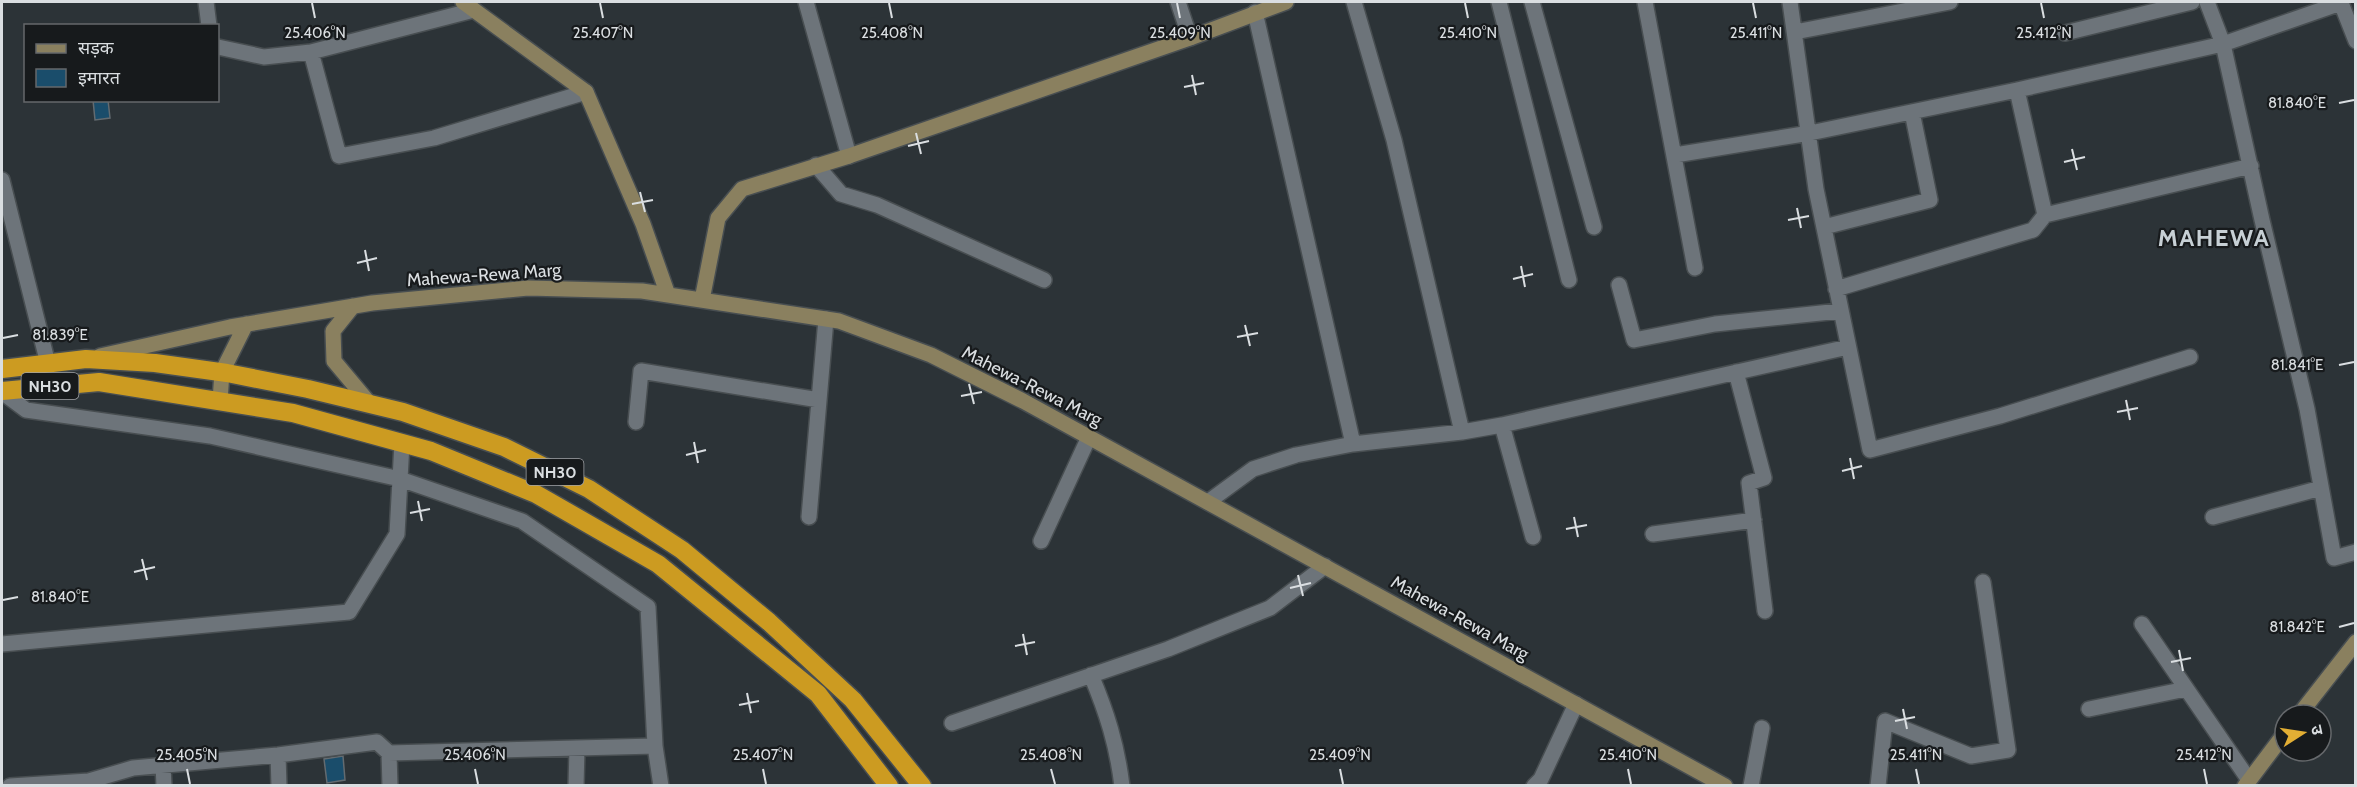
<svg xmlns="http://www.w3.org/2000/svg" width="2357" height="787" font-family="Cabin,'Noto Sans Devanagari',sans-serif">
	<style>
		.building { fill: #1a4d6b; stroke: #636b70; stroke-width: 1.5 }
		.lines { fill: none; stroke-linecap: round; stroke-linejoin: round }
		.street-casing { stroke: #484e51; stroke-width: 18 }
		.secondary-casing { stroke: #484e51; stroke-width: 18 }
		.highway-casing { stroke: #484e51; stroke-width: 21 }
		.street { stroke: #6d747a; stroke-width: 15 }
		.secondary { stroke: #8a805f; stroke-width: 15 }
		.highway { stroke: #cc9b21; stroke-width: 18 }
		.ticks { fill: none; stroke: #dadee1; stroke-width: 2 }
		.labels { text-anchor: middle; stroke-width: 4.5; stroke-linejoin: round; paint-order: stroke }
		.shield { fill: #171a1c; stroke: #a0a3a6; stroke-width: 1.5 }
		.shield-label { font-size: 16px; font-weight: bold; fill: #dadee1 }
		.street-label { font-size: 18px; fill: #dadee1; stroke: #171a1c }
		.district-label { font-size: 24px; font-weight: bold; letter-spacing: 1.5px; fill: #c7d0d5; stroke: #171a1c }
		.ticks-label { font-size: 15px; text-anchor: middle; fill: #dadee1; stroke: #171a1c; stroke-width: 4.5; stroke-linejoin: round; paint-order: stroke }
	</style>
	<rect width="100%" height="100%" fill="#2c3337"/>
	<path class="building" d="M93,100h15l2,18 -15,2z
		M343,756l2,24 -18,3 -3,-24z"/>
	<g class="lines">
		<g class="street-casing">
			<path id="street" d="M206,2l3,24
				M806,2l43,154
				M1178,2l12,36
				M1354,2l40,138 68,292 40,-7 346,-78
				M1499,2l70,278
				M1532,2l62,225
				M1645,2l50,266
				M1790,2l26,187 54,261 130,-34 190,-59
				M2207,2l16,42 39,176 45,189 27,149 22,-6
				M1255,12l98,432
				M1795,32l155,-30
				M2065,33l127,-31
				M218,47l46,10 47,-5 163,-42
				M311,52l28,104 95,-18 152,-46
				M2017,90l28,125 206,-49
				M1675,155l135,-22 207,-43 206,-46 118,-41 15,38
				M816,165l25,29 36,11 167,75
				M2,180l46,184
				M1824,227l106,-27 -18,-88
				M1619,285l15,55 81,-16 125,-13
				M1836,289l197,-59 12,-15
				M1736,372l28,106 -15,5 16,128
				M2,392l24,18 184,26 190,43 122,42 126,86 7,139 6,40
				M636,422l5,-51 178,29
				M1502,425l31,112
				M1208,502l45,-33 43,-14 57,-11 109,-12
				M809,517l17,-198
				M2213,517l108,-29
				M1653,534l101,-14
				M1041,541l48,-104
				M2142,624l107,156
				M2,644l347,-32 48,-78 5,-91
				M1091,675c16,38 26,70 31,111
				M2089,709l97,-20
				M952,723l216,-74 102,-41 55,-42
				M389,753l1,33
				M278,755l1,31
				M163,765l1,21
				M10,786l79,-5 44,-13 145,-13 99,-13 12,11 266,-7
				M576,786l1,-38
				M1534,786l7,-7 35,-75
				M1751,786l11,-58
				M1878,786l7,-65 86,35 37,-6 -25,-168"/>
		</g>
		<g class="secondary-casing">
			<path id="secondary" d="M463,2l123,90 57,132 25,71
				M702,300l16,-82 24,-29 107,-33 341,-118 96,-36
				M353,306l-20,25 1,30 36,43
				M100,356l130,-29 142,-24 156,-15 114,3 197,30 92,34 92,46 702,385
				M220,401l2,-29 24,-48
				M2299,715l57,-73
				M2245,786l40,-53"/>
		</g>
		<g class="highway-casing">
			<path id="highway" d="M2,369l84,-10 69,4 72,10 81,16 95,23 101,35 85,42 93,61 87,72 84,78 69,86
				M2,391l97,-9 194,31 138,38 105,43 122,70 160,130 71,92"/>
		</g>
		<use href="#street" class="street"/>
		<use href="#secondary" class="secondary"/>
		<use href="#highway" class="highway"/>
	</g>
	<path class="ticks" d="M312,3l3,15M600,3l3,15M889,3l3,15M1177,3l3,15M1465,3l3,15M1753,3l3,15M2041,3l3,15M1192,75l4,20M1184,87l20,-4M2339,103l15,-3M916,133l5,21M908,146l21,-5M2072,149l5,21M2064,162l21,-5M640,192l5,20M632,204l21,-4M1797,208l4,20M1788,220l21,-4M365,250l4,21M357,263l20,-5M1521,266l4,21M1513,279l20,-5M1245,325l5,21M1237,337l21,-4M3,338l15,-3M2339,365l15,-3M969,384l5,20M961,396l21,-4M2126,400l4,20M2117,412l21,-4M694,442l4,21M686,455l20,-5M1850,458l4,21M1842,471l20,-5M418,501l4,20M410,513l20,-4M1574,517l4,20M1566,529l21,-4M142,559l5,21M134,572l21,-5M1298,575l5,21M1290,588l21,-5M3,600l15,-3M2339,627l15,-4M1023,634l4,21M1015,646l20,-4M2179,650l4,21M2171,662l20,-4M747,693l4,20M739,705l20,-4M1903,709l4,20M1895,721l20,-4M187,769l3,15M475,769l3,15M763,769l3,15M1051,769l4,15M1340,769l3,15M1628,769l3,15M1916,769l3,15M2204,769l3,15"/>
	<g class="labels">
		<g class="shield">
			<rect x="21.5" y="373" width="57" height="26" rx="4.5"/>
			<rect x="526.5" y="459" width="57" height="26" rx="4.5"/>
		</g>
		<g class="shield-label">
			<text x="50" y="392">NH30</text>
			<text x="555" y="478">NH30</text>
		</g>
		<g class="street-label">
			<text transform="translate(484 275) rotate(-4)" y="6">Mahewa-Rewa Marg</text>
			<text transform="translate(1032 386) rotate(27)" y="6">Mahewa-Rewa Marg</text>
			<text transform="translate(1460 618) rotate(29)" y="6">Mahewa-Rewa Marg</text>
		</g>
		<g class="district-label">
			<text x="2214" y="246">MAHEWA</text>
		</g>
	</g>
	<g class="ticks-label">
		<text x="315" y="38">25.406°N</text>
		<text x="603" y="38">25.407°N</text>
		<text x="892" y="38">25.408°N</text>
		<text x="1180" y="38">25.409°N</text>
		<text x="1468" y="38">25.410°N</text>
		<text x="1756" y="38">25.411°N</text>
		<text x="2044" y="38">25.412°N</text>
		<text x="2297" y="108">81.840°E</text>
		<text x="60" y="340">81.839°E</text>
		<text x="2297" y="370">81.841°E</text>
		<text x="60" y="602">81.840°E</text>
		<text x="2297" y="632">81.842°E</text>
		<text x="187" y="760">25.405°N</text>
		<text x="475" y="760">25.406°N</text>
		<text x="763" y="760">25.407°N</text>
		<text x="1051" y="760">25.408°N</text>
		<text x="1340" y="760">25.409°N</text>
		<text x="1628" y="760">25.410°N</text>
		<text x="1916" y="760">25.411°N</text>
		<text x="2204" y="760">25.412°N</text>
	</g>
	<rect width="2357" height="787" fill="none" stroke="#dadee1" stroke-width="6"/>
	<rect x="24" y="24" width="195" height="78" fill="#171a1c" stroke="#65686b" stroke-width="1.5"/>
	<rect x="36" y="44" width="30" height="9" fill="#8a805f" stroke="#65686b" stroke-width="1.5"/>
	<text x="78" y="54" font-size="18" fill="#dadee1">सड़क</text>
	<rect x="36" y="69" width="30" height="18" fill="#1a4d6b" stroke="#65686b" stroke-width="1.5"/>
	<text x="78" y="84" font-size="18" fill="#dadee1">इमारत</text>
	<g transform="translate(2303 733) rotate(78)"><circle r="28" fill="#171a1c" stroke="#65686b" stroke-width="1.5"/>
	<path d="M0-4.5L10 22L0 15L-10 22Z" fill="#e2ae34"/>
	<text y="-9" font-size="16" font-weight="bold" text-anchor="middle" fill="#dadee1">उ</text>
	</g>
</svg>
